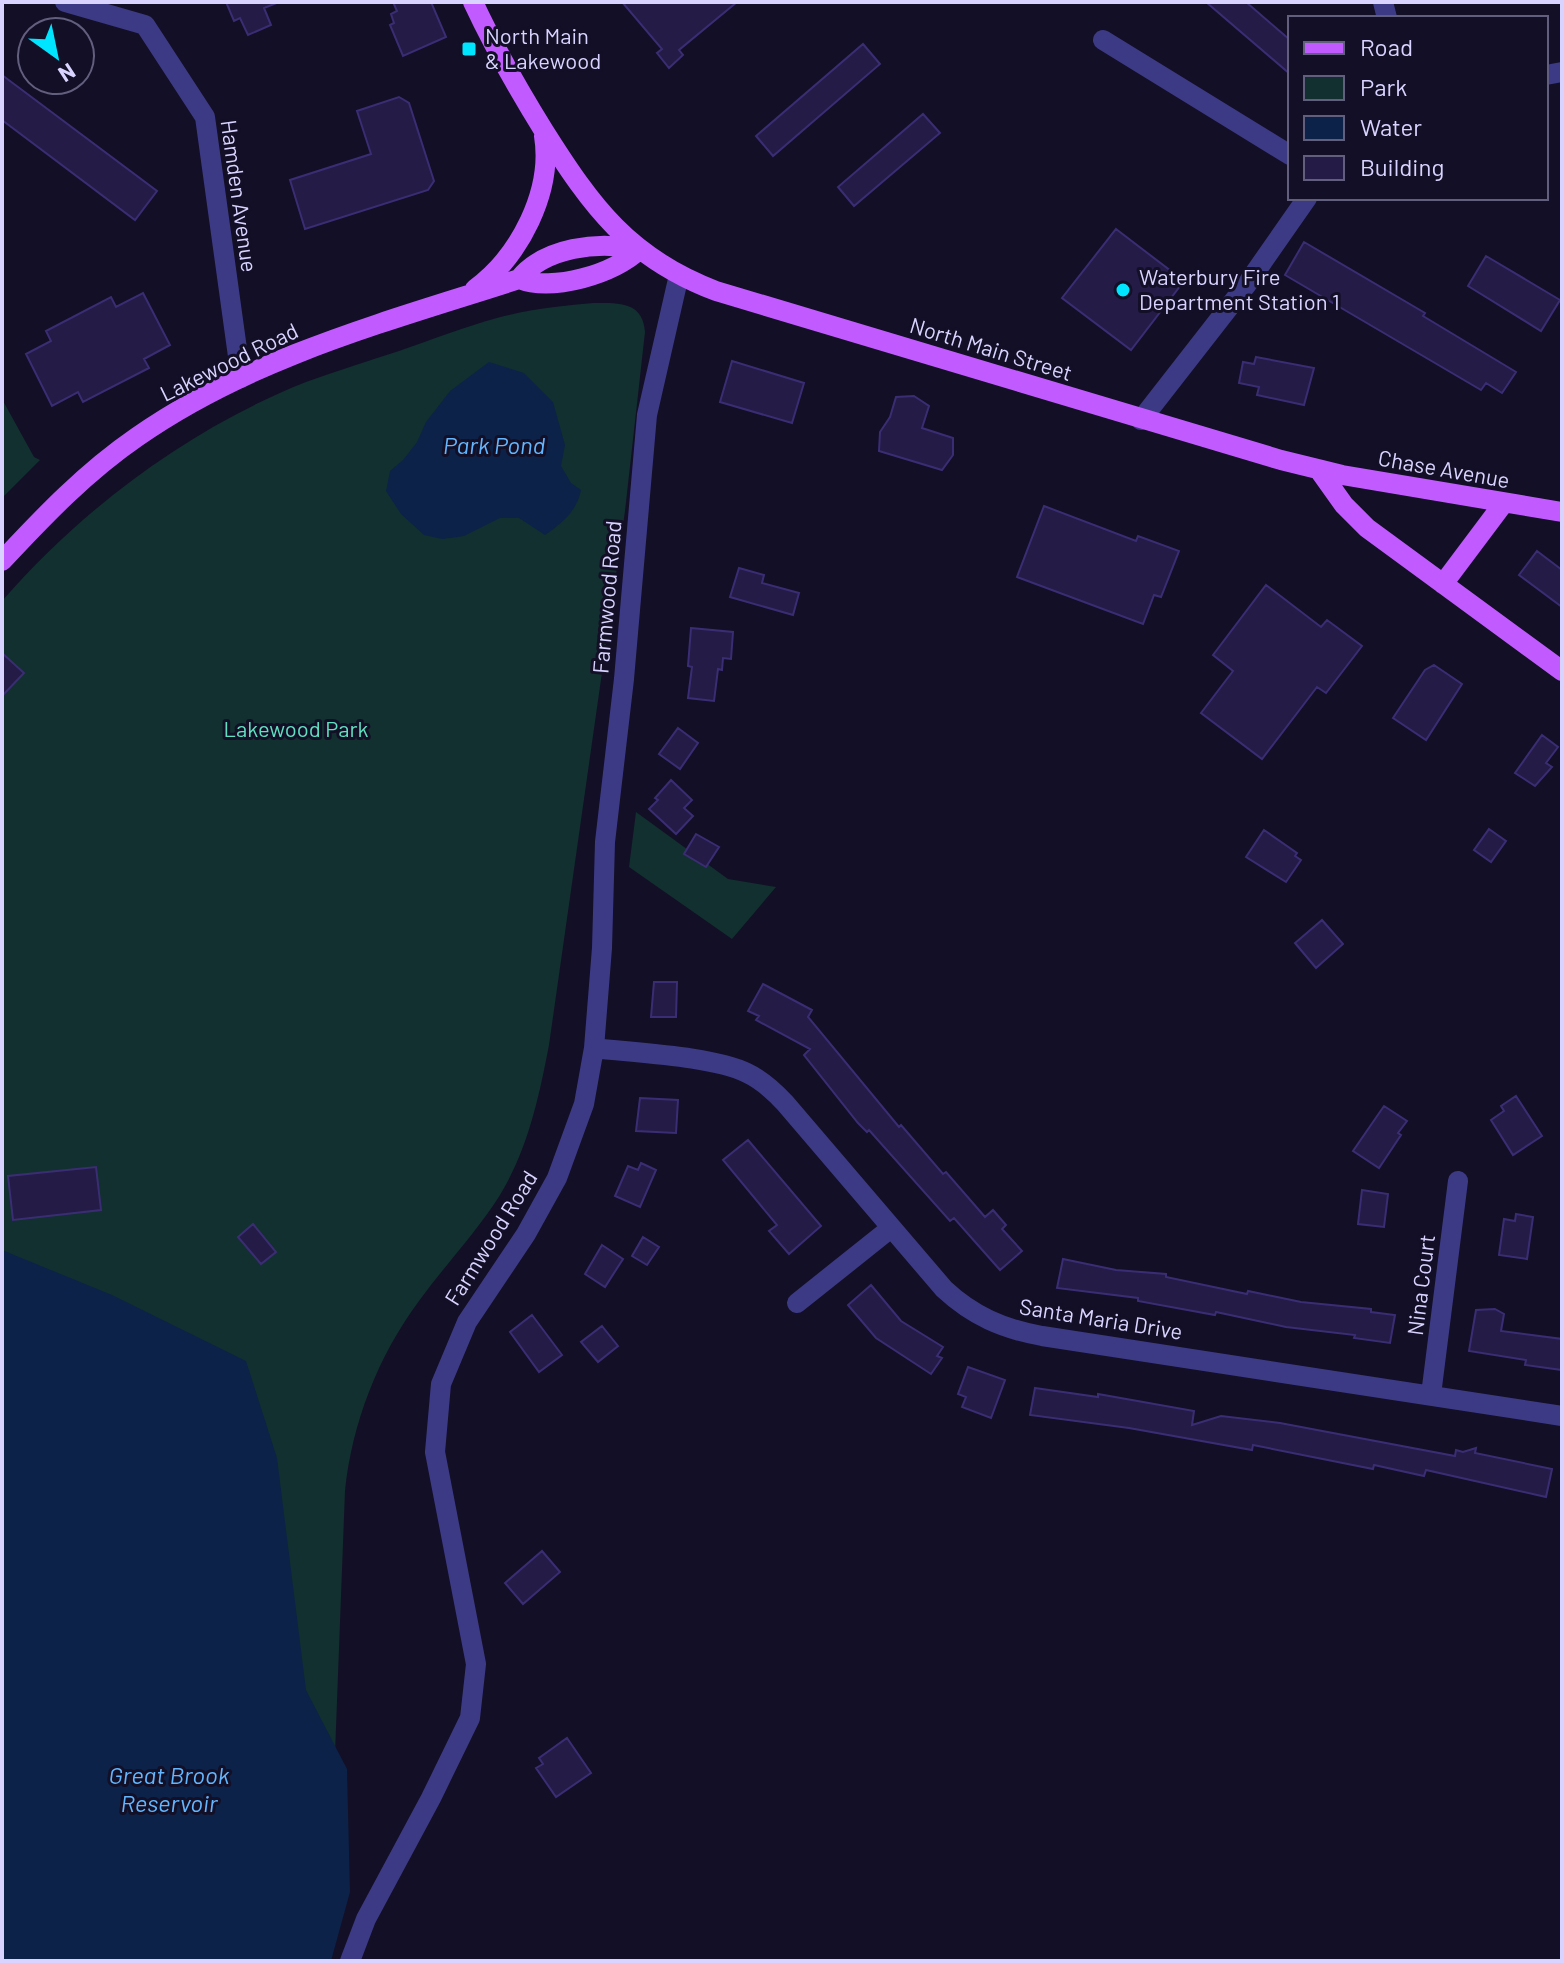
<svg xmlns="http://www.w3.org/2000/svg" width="1564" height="1963" font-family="Barlow,sans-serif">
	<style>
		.green { fill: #12302f }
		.water { fill: #0c2248 }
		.building { fill: #241b47; stroke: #3b2d73; stroke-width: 2 }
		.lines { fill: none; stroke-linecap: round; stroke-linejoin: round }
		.minor { stroke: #3d3a85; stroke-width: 20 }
		.major { stroke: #c25bff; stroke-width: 20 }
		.poi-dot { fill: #00e5ff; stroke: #130f26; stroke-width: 3 }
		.labels { text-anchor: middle; stroke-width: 6; stroke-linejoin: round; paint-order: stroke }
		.poi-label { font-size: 22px; fill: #d9d4ff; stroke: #130f26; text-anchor: start }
		.street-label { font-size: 22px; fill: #d9d4ff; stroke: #130f26 }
		.park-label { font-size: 22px; fill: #5fe0c0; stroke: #130f26 }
		.water-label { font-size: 24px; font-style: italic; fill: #62b6ff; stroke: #130f26 }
	</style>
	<rect width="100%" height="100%" fill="#130f26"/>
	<path class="green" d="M593,303c25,0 50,-2 52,29l-20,179 -76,534c-10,52 -21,104 -49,150 -24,38 -55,70 -81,106 -41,55 -67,122 -74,190l-15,395 -328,75v-1360c82,-94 188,-173 304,-219 30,-11 62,-21 93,-31 32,-11 65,-24 98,-33 32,-9 64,-12 96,-15z
		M2,399l32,58 6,3 -38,38z
		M636,812l92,67 48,8 -44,52 -103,-72z"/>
	<path class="water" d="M489,362l35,11 29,29 12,43 -4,21 10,17 10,7c-4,21 -19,33 -36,45l-26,-17h-19l-36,18 -22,3 -18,-4 -23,-21 -15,-23 4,-20 13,-11 14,-18 9,-20 24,-31z
		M2,1250l110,45 134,66 31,97 29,232 41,79 3,123 -19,69h-329z"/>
	<path class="building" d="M226,2h53l-15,6 7,17 -23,10 -8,-17 -6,3z
		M393,2h38l15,35 -43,19 -13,-31 4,-2 -3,-9 6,-3z
		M622,2h115l-58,48 4,5 -14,13 -12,-15 5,-4z
		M1206,2h40l44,38v34z
		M863,44l17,20 -107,92 -17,-20z
		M2,75l155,116 -22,29 -133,-100z
		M399,97l10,6 25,78 -6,9 -123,39 -15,-49 81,-26 -14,-43z
		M923,114l17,19 -86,73 -16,-19z
		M1116,229l68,52 -53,69 -69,-52z
		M1304,242l121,71 -2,3 93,56 -14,21 -16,-10 -5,7 -196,-115z
		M1486,256l74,44 -19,31 -73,-45z
		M143,293l27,52 -26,14 5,9 -66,34 -5,-10 -26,14 -26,-52 25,-13 -5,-10 65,-34 5,10z
		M1256,357l58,11 -10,37 -47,-10 2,-8 -20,-4 4,-21 11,2z
		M732,361l72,22 -12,40 -72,-21z
		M914,396l15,10 -7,22 31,10v17l-11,15 -63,-19 1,-19 10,-15 6,-20z
		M1044,506l92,35 2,-5 41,15 -18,46 -7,-2 -11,29 -126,-47z
		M1537,551l25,19v37l-43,-32z
		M739,568l25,7 -2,8 37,10 -6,22 -63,-18z
		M1266,585l55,42 6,-7 35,26 -36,47 -9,-6 -55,72 -61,-46 32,-42 -20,-16z
		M691,628l42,4 -2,27 -8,-1 -1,12 -4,-1 -4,32 -26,-3 4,-31 -4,-1z
		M2,653l22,20 -22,23z
		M1434,665l28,19 -36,56 -33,-22 32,-48z
		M678,728l20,15 -18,26 -21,-15z
		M1542,735l16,12 -12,16 6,4 -17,19 -20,-13z
		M671,780l21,20 -8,8 9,8 -17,18 -27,-25 9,-9 -3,-2z
		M1489,829l17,12 -15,21 -17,-12z
		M1264,830l33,23 -2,3 6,4 -15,22 -40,-25z
		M696,834l23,13 -13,20 -22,-13z
		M1322,920l21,24 -27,24 -21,-25z
		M654,982h23l-1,35h-25z
		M763,984l49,26 -4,7 91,110 2,-2 42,49 3,-2 39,45 8,-7 13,15 -4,4 20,22 -22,19 -46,-52 -4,3 -81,-91 -2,2 -9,-9 -54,-68 6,-6 -54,-29 3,-4 -11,-5z
		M1516,1096l26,40 -29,19 -22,-35 13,-9 -3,-5z
		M640,1098l38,2 -2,33 -40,-2z
		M1384,1106l23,15 -9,12 3,2 -22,33 -26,-17z
		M748,1140l73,86 -32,28 -20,-23 8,-6 -54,-65z
		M641,1163l15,7 -16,37 -25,-11 13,-30 10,4z
		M96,1167l5,43 -88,10 -5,-44z
		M1362,1190l26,4 -4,33 -26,-3z
		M1516,1214l17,3 -6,42 -28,-4 5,-36 11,2z
		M253,1224l23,28 -15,12 -23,-27z
		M643,1237l16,10 -12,18 -15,-9z
		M602,1245l21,14 -18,28 -20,-13z
		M1063,1259l53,11 50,4v3l81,17 1,-3 53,11 70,7v3l24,3 -5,28 -36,-5 1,-3 -69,-8 -70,-15 -1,3 -77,-14v-3l-81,-10z
		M871,1285l30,36 42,26 -6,9 5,2 -11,16 -55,-36 -28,-33z
		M1495,1309l9,5 -3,17 61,8v31l-37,-5 1,-5 -57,-9 7,-41z
		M532,1315l30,40 -23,17 -29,-40z
		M602,1326l16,20 -20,16 -17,-20z
		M968,1367l37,13 -14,38 -29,-11 4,-10 -8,-3z
		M1035,1388l63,9v-3l96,17 -2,14 29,-9 59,7 175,33 1,-6 7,2 13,-4 -1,5 77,16 -6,28 -120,-27 -2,6 -50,-11 -1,4 -120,-24 -1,5 -123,-22 -99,-13z
		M542,1551l18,21 -37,32 -18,-21z
		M567,1738l24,35 -35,24 -20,-29 7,-4 -4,-6z"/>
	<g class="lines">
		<path class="minor" d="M65,2l80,23 60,92 36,261
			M1383,2l4,16
			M1103,40l187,115
			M1546,75l16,-3
			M1141,420l106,-136 60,-86
			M594,1048c41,5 118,8 153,25 15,7 27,18 38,30l159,186c29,27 59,40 98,47l520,80
			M797,1303l94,-75
			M1431,1395l27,-214
			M350,1961l16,-42 65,-121 39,-80 6,-54 -41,-212 6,-68 26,-62 59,-88 31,-56 27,-74 10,-56 8,-100 3,-106 19,-163 23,-264 32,-140"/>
		<path class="major" d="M473,2c21,45 45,87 71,129 48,76 85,127 172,160l565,169 61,15 220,37
			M519,279c33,13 96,-5 121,-30
			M475,289c45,-33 78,-98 69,-153
			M1319,470l25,35 23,23 195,143
			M2,561c42,-45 84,-89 135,-124 114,-80 252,-116 382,-158 26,-32 79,-38 117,-30
			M1443,584l60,-80"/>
	</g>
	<g class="poi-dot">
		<rect x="461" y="41" width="16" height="16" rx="4"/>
		<circle cx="1123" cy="290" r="8"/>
	</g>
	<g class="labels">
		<g class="poi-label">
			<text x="485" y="44">North Main<tspan x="485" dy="25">&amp; Lakewood</tspan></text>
			<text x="1139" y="285">Waterbury Fire<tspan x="1139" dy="25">Department Station 1</tspan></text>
		</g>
		<g class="street-label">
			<text transform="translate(239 196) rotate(82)" y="8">Hamden Avenue</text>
			<text transform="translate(991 349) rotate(17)" y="8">North Main Street</text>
			<text transform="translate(229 362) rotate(-26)" y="8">Lakewood Road</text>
			<text transform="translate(1444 469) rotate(10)" y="8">Chase Avenue</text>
			<text transform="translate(607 597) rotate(-85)" y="8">Farmwood Road</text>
			<text transform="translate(491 1238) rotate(-58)" y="8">Farmwood Road</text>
			<text transform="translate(1421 1285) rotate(-83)" y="8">Nina Court</text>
			<text transform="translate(1101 1319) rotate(9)" y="8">Santa Maria Drive</text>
		</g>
		<g class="park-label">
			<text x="296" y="737">Lakewood Park</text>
		</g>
		<g class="water-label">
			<text x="494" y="454">Park Pond</text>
			<text x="169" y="1784">Great Brook<tspan x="169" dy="28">Reservoir</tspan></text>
		</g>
	</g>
	<rect width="1564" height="1963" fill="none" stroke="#d9d4ff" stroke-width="8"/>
	<rect x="1288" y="16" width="260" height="184" fill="#130f26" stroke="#625e7d" stroke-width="2"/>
	<rect x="1304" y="42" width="40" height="12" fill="#c25bff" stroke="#625e7d" stroke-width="2"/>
	<text x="1360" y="56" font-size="24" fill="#d9d4ff">Road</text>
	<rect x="1304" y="76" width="40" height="24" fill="#12302f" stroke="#625e7d" stroke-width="2"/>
	<text x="1360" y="96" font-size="24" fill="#d9d4ff">Park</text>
	<rect x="1304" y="116" width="40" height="24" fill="#0c2248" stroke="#625e7d" stroke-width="2"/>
	<text x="1360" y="136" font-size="24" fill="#d9d4ff">Water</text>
	<rect x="1304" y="156" width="40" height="24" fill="#241b47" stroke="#625e7d" stroke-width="2"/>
	<text x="1360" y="176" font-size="24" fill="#d9d4ff">Building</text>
	<g transform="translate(56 56) rotate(147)"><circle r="38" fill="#130f26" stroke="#625e7d" stroke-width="2"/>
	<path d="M0-6L14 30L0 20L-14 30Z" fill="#00e5ff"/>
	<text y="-12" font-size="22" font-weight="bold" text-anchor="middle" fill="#d9d4ff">N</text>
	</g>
</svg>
